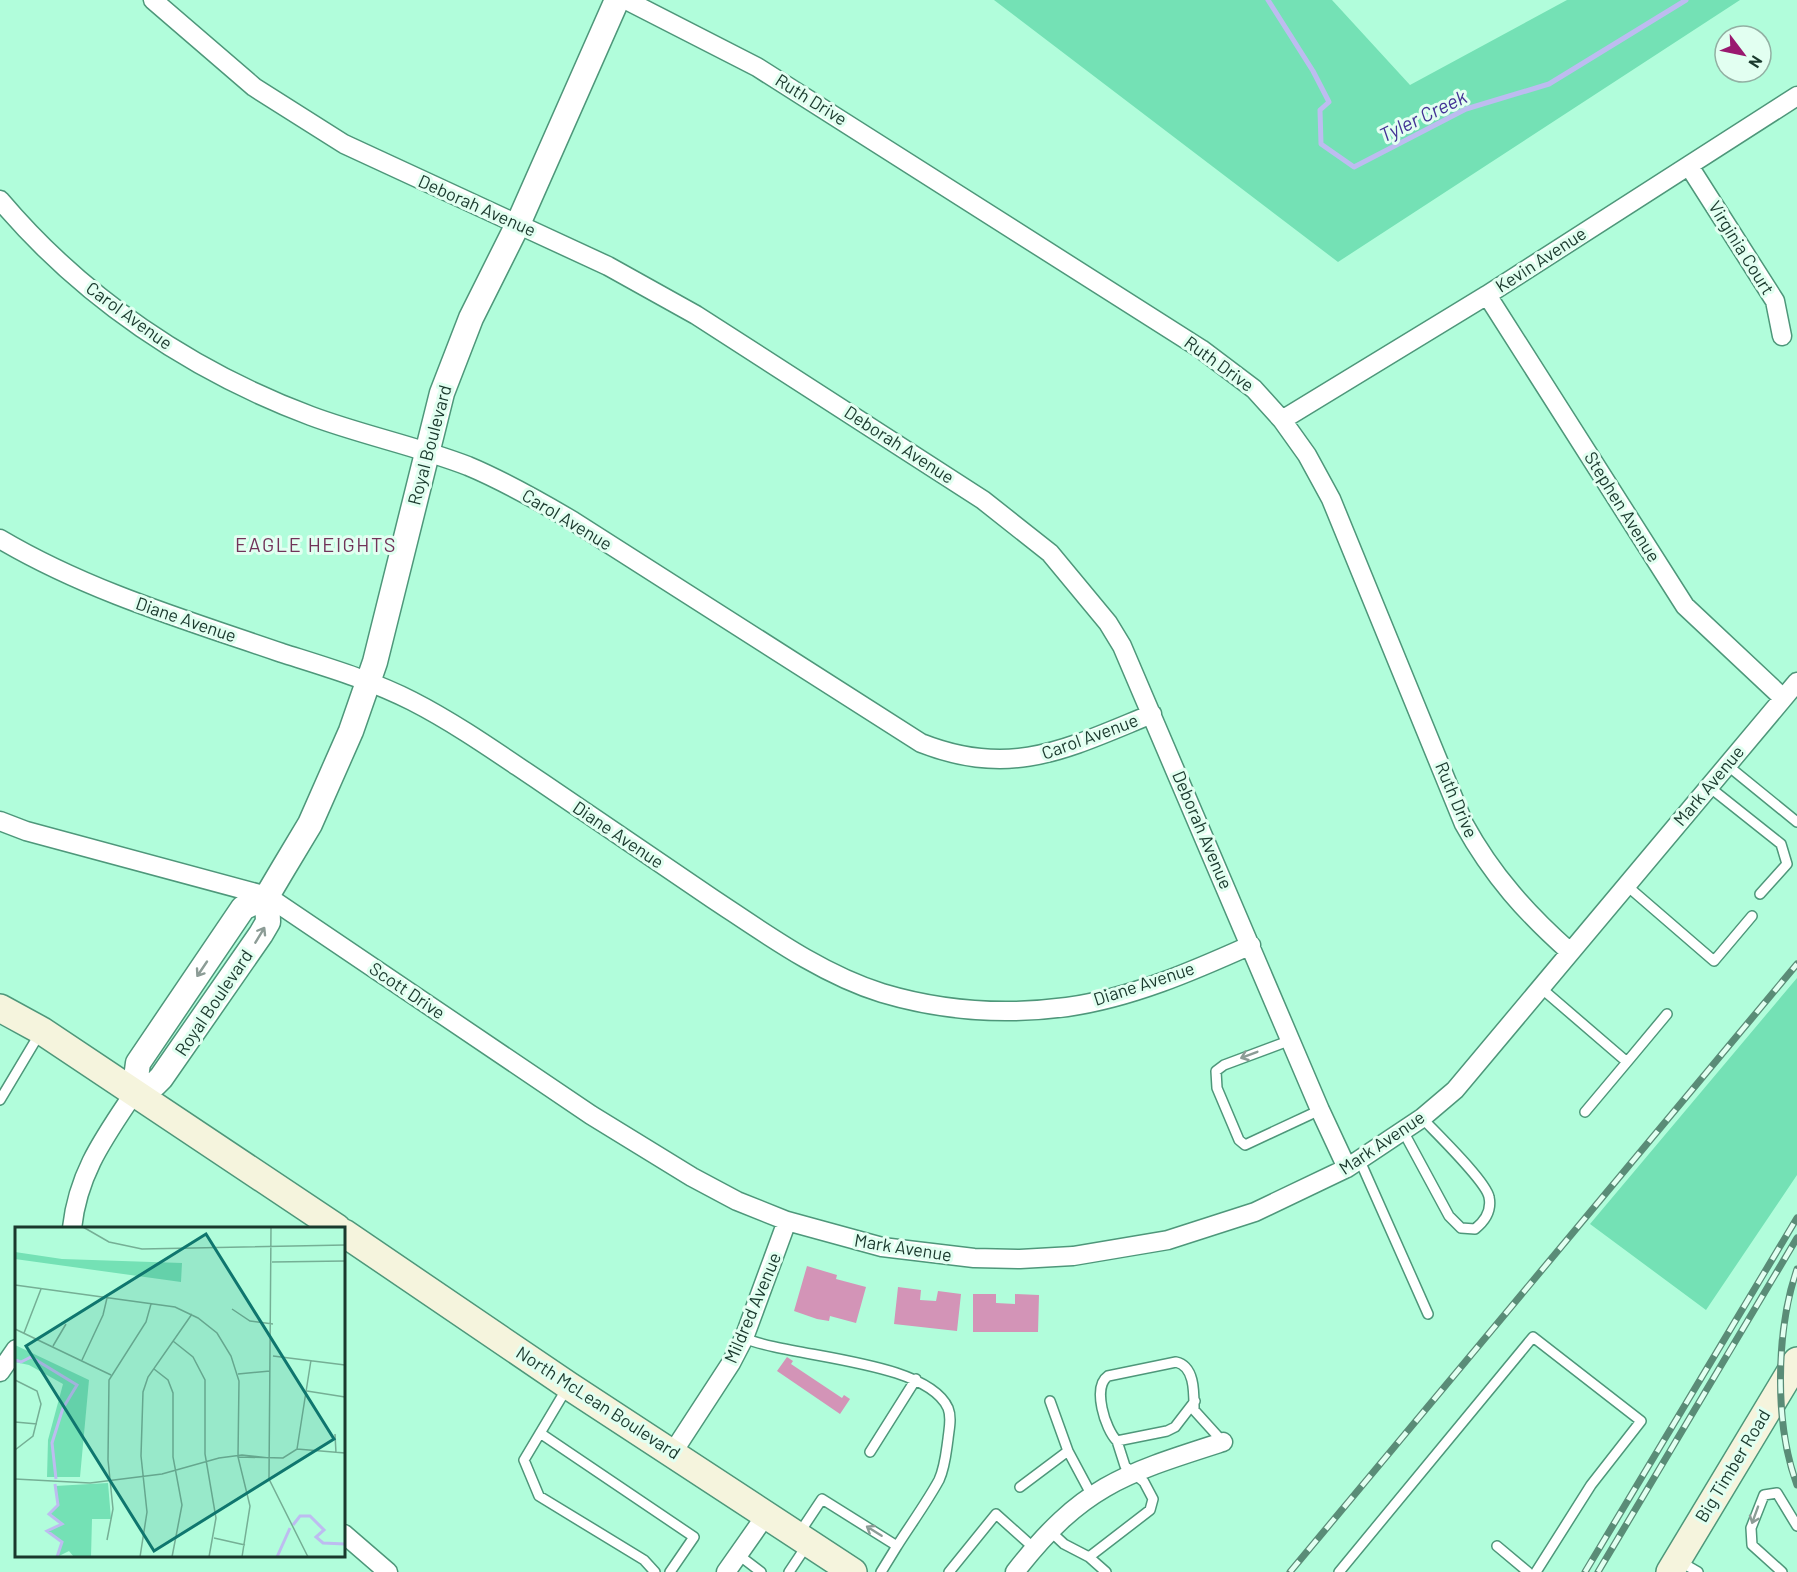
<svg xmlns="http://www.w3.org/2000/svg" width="1797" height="1572" font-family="Barlow,sans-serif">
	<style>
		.green { fill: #74e1b5 }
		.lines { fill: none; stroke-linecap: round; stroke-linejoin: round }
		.stream { stroke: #bdbcf0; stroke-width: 5 }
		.building { fill: #d394b7 }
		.service-casing { stroke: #4e977a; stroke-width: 12 }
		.minor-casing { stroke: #4e977a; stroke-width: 21 }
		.tertiary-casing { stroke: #4e977a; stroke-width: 27 }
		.secondary-casing { stroke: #4e977a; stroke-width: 30 }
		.service { stroke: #fff; stroke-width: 9 }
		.minor { stroke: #fff; stroke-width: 18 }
		.tertiary { stroke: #fff; stroke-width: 24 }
		.secondary { stroke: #f5f4dd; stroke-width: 27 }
		.rail-casing { stroke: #5a8c77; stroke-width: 7 }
		.rail { stroke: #e2fff1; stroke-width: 4.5; stroke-dasharray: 14; stroke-linecap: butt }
		.oneway { stroke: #8c9c96 }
		.labels { text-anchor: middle; stroke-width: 6; stroke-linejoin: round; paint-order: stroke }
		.street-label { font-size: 18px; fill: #1a392d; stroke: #e2fff1 }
		.water-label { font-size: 20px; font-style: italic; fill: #453496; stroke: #e2fff1 }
		.neighbourhood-label { font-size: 20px; letter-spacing: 1.5px; fill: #713359; stroke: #e2fff1 }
		.inset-river { fill: none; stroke: #bdbcf0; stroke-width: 3 }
		.inset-road { fill: none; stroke: #75af95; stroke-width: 1.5 }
		.view { fill: #0f766e; fill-opacity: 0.15; stroke: #0f766e; stroke-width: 3 }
		.inset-edge { fill: none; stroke: #1a392d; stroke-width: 3 }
	</style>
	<rect width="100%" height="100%" fill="#b1fddb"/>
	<path class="green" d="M994,0h338l78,85 157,-85h173l-402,262z
		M1797,978v197l-91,135 -116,-86z"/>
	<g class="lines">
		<path class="stream" d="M1268,0l45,71 16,31 -9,8 1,34 33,23 112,-58 83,-25 137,-84"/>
	</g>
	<path class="building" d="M807,1266l30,9 -1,4 30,8 -10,36 -26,-7 -1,5 -12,-2 -23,-8z
		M898,1287l23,3 -1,10 16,1 2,-10 23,3 -4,37 -63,-7z
		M973,1294h23v9l19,1v-10l24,1 -1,37h-65z
		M787,1357l6,4 -2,3 51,34 2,-3 6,4 -10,15 -63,-43z"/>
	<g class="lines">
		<g class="service-casing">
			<path id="service" d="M1727,765l70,57
				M1708,786l73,58 6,20 -27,30
				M1626,885l88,76 38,-45
				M1541,988l86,74 -42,50
				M1291,1040l-67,25 -8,6 1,17 22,52 6,5 75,-35
				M1627,1062l40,-48
				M0,1100l40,-67
				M1403,1131l46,85 12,12 14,1c10,-8 17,-18 14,-32 -3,-16 -54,-65 -67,-79
				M1360,1161l68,153
				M744,1338c48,20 182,22 204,70 4,10 1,21 0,31 -2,14 -3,28 -9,41 -12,22 -28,44 -42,66
				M567,1388l-43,72 15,36 105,64 11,12
				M1050,1401l18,50 23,43
				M1195,1401l-20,26 -8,4 -50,10c-12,-12 -25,-54 -9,-65l68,-14c19,4 18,31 18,48l29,32
				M540,1433l154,104 -24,35
				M870,1452l46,-73
				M1020,1487l48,-36
				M1049,1530l15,14 25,13 61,-47 3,-11 -9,-17 -19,-16 -8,-25
				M798,1535l24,-36 75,47 -16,26
				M1497,1546l31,26
				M740,1556l21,16
				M1089,1557l17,15
				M1679,1561l19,11
				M789,1572l18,-27
				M949,1572l47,-58 38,34
				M1339,1572l194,-235 108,84 -50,64 -55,87
				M1782,1572l-30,-27 -1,-17 13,-33 13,-2 20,33"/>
		</g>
		<g class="minor-casing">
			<path id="minor" d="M153,0l101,87 90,57 264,122 88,49 287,185 67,53 58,70 14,23 198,464 27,58
				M626,0l131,67 444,282 53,40 28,31 25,35 24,44 133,325c28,51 63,90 106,128
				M1689,166l86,135 7,35
				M0,200c83,98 191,171 311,216 51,19 105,30 157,50 36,15 71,35 105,55l348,222c91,36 147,5 231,-29
				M1487,295l198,311 98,92
				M1282,420l205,-125 310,-199
				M0,539c88,52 186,81 282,114 44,14 89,27 130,48 45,23 87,53 129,81 57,39 115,78 172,117 53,35 108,75 169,94 60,18 124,22 185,14 64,-9 126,-36 184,-62
				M0,821l26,10 241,65 324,219 101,62 45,24 50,20 95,26 92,11 46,1 53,-3 95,-16 87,-28 92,-44 75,-50 33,-28 342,-408
				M72,1228c6,-55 32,-90 62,-135
				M0,1372l16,-23
				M673,1452l58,-89 13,-25 43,-117
				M344,1534l44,38
				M726,1572l40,-57
				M1015,1572c67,-86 108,-98 208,-130"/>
		</g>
		<g class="tertiary-casing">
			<path id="tertiary" d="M267,896l1,26 -7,12 -100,144 -6,6 -21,9 4,-30 105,-155 24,-12 16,-27 27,-45 41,-93 24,-69 67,-269 29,-75 47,-94 99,-224"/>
		</g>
		<g class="secondary-casing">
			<path id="secondary" d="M0,1008l42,23 295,197
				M344,1233l225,153 284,186
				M1670,1572l127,-211"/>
		</g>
		<use href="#service" class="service"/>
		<use href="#minor" class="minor"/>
		<use href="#tertiary" class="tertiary"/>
		<use href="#secondary" class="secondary"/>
		<g class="rail-casing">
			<path id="rail" d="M1797,1269c-21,62 -23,154 0,216
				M1290,1572l507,-608
				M1585,1572l212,-354
				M1598,1572l199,-334"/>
		</g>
		<use href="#rail" class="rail"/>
	</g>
	<defs><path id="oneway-shaft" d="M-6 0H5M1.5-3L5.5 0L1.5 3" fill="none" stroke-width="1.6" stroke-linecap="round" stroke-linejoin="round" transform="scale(1.5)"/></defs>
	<g class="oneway">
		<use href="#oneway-shaft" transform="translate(260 935) rotate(-59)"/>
		<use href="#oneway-shaft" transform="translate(202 969) rotate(124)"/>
		<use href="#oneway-shaft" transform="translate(1249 1055) rotate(159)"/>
		<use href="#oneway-shaft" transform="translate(1755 1515) rotate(110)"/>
		<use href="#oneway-shaft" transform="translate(874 1531) rotate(-148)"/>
	</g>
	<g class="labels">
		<g class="street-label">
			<text transform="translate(811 100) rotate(32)" y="6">Ruth Drive</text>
			<text transform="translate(477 206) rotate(24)" y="6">Deborah Avenue</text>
			<text transform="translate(1741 248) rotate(58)" y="6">Virginia Court</text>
			<text transform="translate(1541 260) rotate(-33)" y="6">Kevin Avenue</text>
			<text transform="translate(129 316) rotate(36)" y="6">Carol Avenue</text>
			<text transform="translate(1219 364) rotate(36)" y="6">Ruth Drive</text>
			<text transform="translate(430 445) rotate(-75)" y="6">Royal Boulevard</text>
			<text transform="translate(899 445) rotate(33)" y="6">Deborah Avenue</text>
			<text transform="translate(1622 507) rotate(58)" y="6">Stephen Avenue</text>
			<text transform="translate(567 520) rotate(31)" y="6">Carol Avenue</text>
			<text transform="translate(186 620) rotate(19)" y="6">Diane Avenue</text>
			<text transform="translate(1090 737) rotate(-20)" y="6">Carol Avenue</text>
			<text transform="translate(1709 786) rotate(-50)" y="6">Mark Avenue</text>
			<text transform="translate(1456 800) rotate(67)" y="6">Ruth Drive</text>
			<text transform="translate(1202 830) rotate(67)" y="6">Deborah Avenue</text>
			<text transform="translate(618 835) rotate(34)" y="6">Diane Avenue</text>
			<text transform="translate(1144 984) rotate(-18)" y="6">Diane Avenue</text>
			<text transform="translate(407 991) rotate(34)" y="6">Scott Drive</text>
			<text transform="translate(214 1003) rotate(-56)" y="6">Royal Boulevard</text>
			<text transform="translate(1382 1143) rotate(-34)" y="6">Mark Avenue</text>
			<text transform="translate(903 1248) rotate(9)" y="6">Mark Avenue</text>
			<text transform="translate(753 1308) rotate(-67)" y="6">Mildred Avenue</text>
			<text transform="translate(598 1403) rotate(33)" y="6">North McLean Boulevard</text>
			<text transform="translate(1733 1466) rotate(-59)" y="6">Big Timber Road</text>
		</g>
		<g class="water-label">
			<text transform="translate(1423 116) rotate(-26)" y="7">Tyler Creek</text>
		</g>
		<g class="neighbourhood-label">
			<text x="316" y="552">EAGLE HEIGHTS</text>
		</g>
	</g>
	<g transform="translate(15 1227)">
		<rect width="330" height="330" fill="#b1fddb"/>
		<path d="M0,25l47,7 120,4 -1,19 -166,-23zM0,118l74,35 -9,97h-33l1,-37 15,-56 -34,-19 -14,-3zM93,256l3,36h-19l-1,38h-17l-5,-6 -12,6 5,-15 -15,-11 15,-7 -13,-10 9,-9 -3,-19z" fill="#74e1b5"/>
		<path class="inset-river" d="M0,133l6,2 10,-5 46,28 -14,23 -11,35 4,36M40,257l3,21 -9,9 13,10 -15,7 15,11 -5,15M278,298l7,-9h10l14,14 -8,7 7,6 22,1M262,330l13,-29"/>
		<path class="inset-road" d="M68,0l26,15 33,7 203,-4M256,0l-2,252 39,78M257,35l73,-1M0,58l160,22 23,11 19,15 14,23 8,25 -1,76 12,49 -8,51M217,82l18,12 23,3M0,102l96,46M9,106l17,-44M158,114l20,16 12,23v74l11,64 -7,39M38,119l13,-22M258,129l72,9M67,133l21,-45 4,-17M139,142l14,11 5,13v64l9,48 -10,52M223,147l32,-3M0,153l22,11 4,13 -8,32 -18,14M292,164l38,6M0,195l22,2M320,207l1,19M282,222l14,-89M223,230l45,1 14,-9 48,4M0,252l75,4 72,-9 57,-16 23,-3 27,3M199,311l31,7M92,313l6,-31 -5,-49 1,-80 37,-58 5,-18M125,330l7,-45 -6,-56 2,-64 5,-15 44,-63"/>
		<path class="view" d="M191,7l128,205 -180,112 -128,-205z"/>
		<rect width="330" height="330" class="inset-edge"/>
	</g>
	<g transform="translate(1743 54) rotate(122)"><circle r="28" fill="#e2fff1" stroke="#92b0a3" stroke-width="1.5"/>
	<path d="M0-4.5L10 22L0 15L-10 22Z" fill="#99196f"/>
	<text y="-9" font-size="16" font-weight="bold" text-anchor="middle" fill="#1a392d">N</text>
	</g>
</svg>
